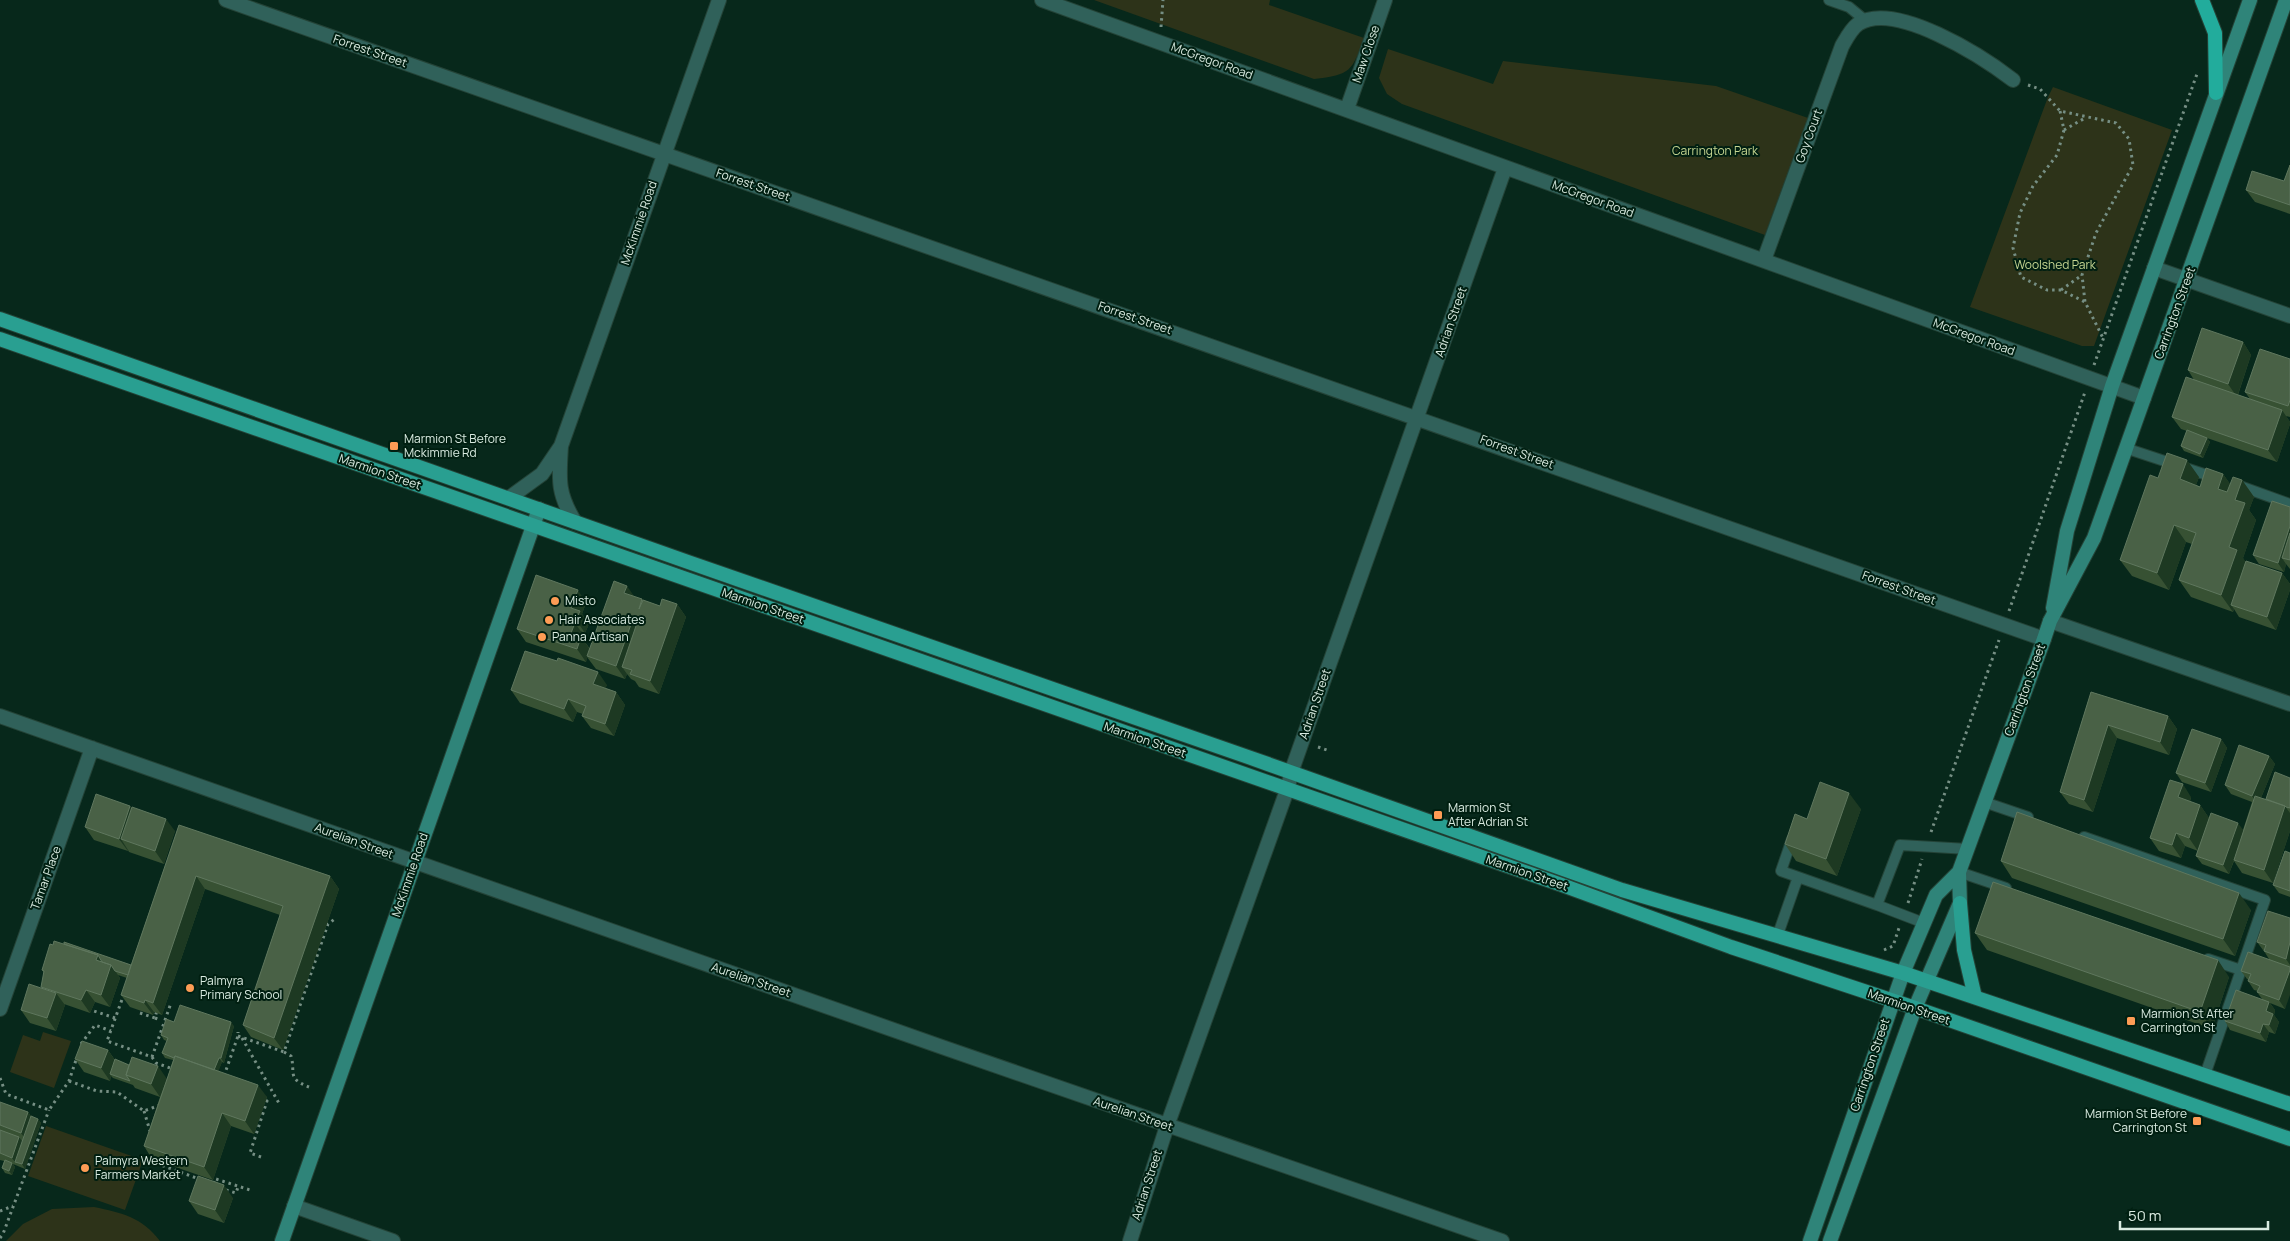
<svg xmlns="http://www.w3.org/2000/svg" width="2290" height="1241" font-family="Manrope,sans-serif">
	<style>
		.green { fill: #2d3319 }
		.lines { fill: none; stroke-linecap: round; stroke-linejoin: round }
		.service-casing { stroke: #244337; stroke-width: 12 }
		.minor-casing { stroke: #244337; stroke-width: 16 }
		.secondary-casing { stroke: #244337; stroke-width: 16 }
		.primary-casing { stroke: #244337; stroke-width: 16 }
		.trunk-casing { stroke: #244337; stroke-width: 16 }
		.path { stroke: #768f84; stroke-width: 3; stroke-dasharray: 2.5 4; stroke-linecap: butt }
		.service { stroke: #30615a; stroke-width: 10 }
		.minor { stroke: #30615a; stroke-width: 14 }
		.secondary { stroke: #2f8479; stroke-width: 14 }
		.primary { stroke: #299f91; stroke-width: 14 }
		.trunk { stroke: #22ac9c; stroke-width: 14 }
		.wall { fill: #375133 }
		.shaded-wall { fill: #1d3922 }
		.building { fill: #496146; stroke: #5f775e }
		.poi-dot { fill: #fd9c55; stroke: #001f11; stroke-width: 2 }
		.labels { text-anchor: middle; stroke-width: 4; stroke-linejoin: round; paint-order: stroke }
		.street-label { font-size: 12px; fill: #d9ebe1; stroke: #001f11 }
		.park-label { font-size: 12px; fill: #c5d591; stroke: #001f11 }
		.poi-label { font-size: 12px; fill: #d9ebe1; stroke: #001f11; text-anchor: start }
	</style>
	<rect width="100%" height="100%" fill="#07281b"/>
	<path class="green" d="M1094,0h176l-1,5 95,33c-12,33 -13,37 -50,41z
		M1388,49l105,35 10,-23 213,25 92,32 -43,117 -363,-131 -15,-10 -8,-16z
		M2053,87l119,43 -78,216h-12l-112,-39 78,-210z
		M43,1032l28,9 -17,47 -44,-16 13,-37 17,6z
		M46,1126l97,34 -18,50 -97,-34z
		M94,1207c28,6 48,10 66,34h-154l17,-17 29,-15z"/>
	<g class="lines">
		<g class="service-casing">
			<path id="service" d="M1829,0l20,7 17,14
				M2125,448l91,30
				M2237,485l53,19
				M1984,802l44,15
				M2084,837l181,63 -60,175
				M1792,839l-11,32 17,6
				M1959,872l47,16
				M1877,905l47,18
				M1777,937l21,-60 79,28 23,-60 68,4
				M2208,959l33,11"/>
		</g>
		<g class="minor-casing">
			<path id="minor" d="M226,0l1818,639
				M1042,0l1102,398
				M1347,109l38,-109
				M1764,260l78,-214c4,-7 9,-17 16,-22 37,-24 125,33 155,56
				M2154,268l136,48
				M509,498l33,-24 19,-28
				M575,522c-18,-29 -16,-43 -14,-76l158,-446
				M2050,621l240,83
				M0,716l942,331 560,194
				M0,1009l92,-261
				M294,1206l99,35
				M1130,1241l37,-115 120,-336 6,-23 212,-599"/>
		</g>
		<g class="secondary-casing">
			<path id="secondary" d="M2053,608l14,-77 45,-145 138,-386
				M282,1241l257,-732
				M1810,1241l93,-268 33,-78 23,-23
				M1830,1241l85,-233 45,-105 -1,-31 85,-233 6,-18 44,-83 192,-538"/>
		</g>
		<g class="primary-casing">
			<path id="primary" d="M0,319l688,243 560,195 374,133 281,83 387,131
				M0,339l1562,546 169,62 184,61 375,131
				M1960,903l4,47 11,47"/>
		</g>
		<g class="trunk-casing">
			<path id="trunk" d="M2202,0l13,33 1,60"/>
		</g>
		<path class="path" d="M1161,27l2,-27
			M2028,85l12,4 20,22 56,12 13,16 4,26 -37,68 -14,42 3,27 18,36
			M2060,111l4,19 -7,25 -24,31 -13,27 -7,35 8,29 26,13h14l24,12
			M2064,130l21,-12
			M2061,290l21,-15
			M2094,365l104,-294
			M2009,611l76,-219
			M1318,747l9,3
			M1931,832l68,-192
			M1908,903l14,-44
			M1884,950l9,-4 6,-18
			M124,994l-17,47 45,16 19,-54
			M88,1009l27,9
			M140,1013l15,5 2,-8
			M155,1018l5,2
			M238,1036l46,16 44,-128 8,-6
			M242,1038l38,67
			M81,1044l14,-19 16,6
			M284,1052l7,4c5,17 -5,22 18,31
			M152,1057l4,6 17,6
			M224,1076l14,-40v-4
			M0,1078l6,16 43,16 20,-29 8,-24
			M69,1081l28,10 20,1 27,19 16,-6
			M144,1111l6,20
			M152,1155l-2,6 49,18
			M261,1157l-11,-4 17,-52 -5,-1
			M213,1182l2,1 1,-4 34,11
			M226,1190l10,3 2,-6
			M0,1211l13,-5
			M0,1238l3,-4 46,-124"/>
		<use href="#service" class="service"/>
		<use href="#minor" class="minor"/>
		<use href="#secondary" class="secondary"/>
		<use href="#primary" class="primary"/>
		<use href="#trunk" class="trunk"/>
	</g>
	<path class="wall" d="M2290,165v49l-35,-12 -9,-12 38,-9z
		M2243,342l8,13 -13,40 12,4 -5,-7 45,-33v58l-4,-1 4,6v2l-13,38 -70,-24 3,4 -7,16 -19,-7 -3,-5 6,-15 -6,-2 -9,-12 22,-37 -6,-10z
		M2223,474l7,10 12,-4 12,17 -5,13 7,10 -13,38 2,4 37,11 8,11v6l-14,40 -37,-13 -5,-8 -1,3 -42,-15 -12,-17 13,-36 -6,-2 -17,48 -37,-14 -12,-16 38,-82 41,-1 -3,8 4,2z
		M2290,507v62l-4,-5 -2,8 -25,-8 -6,-9z
		M634,597l8,2 1,1 17,6 17,-2 9,13 -27,77 -20,-7 -4,-6 -4,-2 -4,-5 -2,5 -29,-10 -9,-12 -1,5 -60,-20 -9,-13 69,-26 -4,11 7,10 -4,9 -5,-2 4,5 -1,3 7,10z
		M607,685l-2,3 11,4 9,13 -11,31 -23,-8 -9,-12 1,-2 -6,-2 -4,10 -53,-19 -9,-13z
		M2091,692l77,24 9,13 -8,26 -52,-17 -24,74 -24,-8 -9,-12z
		M2221,739l6,9 -16,44 -29,-10 -6,-9z
		M2269,756l6,8 -14,34 5,1 24,-21v53l-17,52 -31,-10 -8,-12 -5,13 -27,-10 -6,-8 2,-5 -13,-5 -4,12 -22,-7 -9,-13 41,-41 -1,5 10,3 9,13 34,12 9,-28 -21,-8 -6,-9z
		M130,806l1,2 44,23 -11,33 -35,-12 -1,-2v1l-34,-11 -9,-13z
		M1861,809l-24,67 -41,-15 -11,-17 22,-25z
		M179,825l151,51 9,13 -56,161 -32,-13 -8,-12 37,-110 -75,-26 -43,126 -8,-3 -1,3 -23,-8 -9,-12 6,-17 -9,-3 2,3 -10,29 -15,-5 -5,11 -26,-9 1,1 -9,26 -26,-8 -9,-13 21,-22 -1,-1 3,-14 -2,-3 89,-5z
		M2290,853v44l-11,-4 -6,-8z
		M2001,861l250,49 -16,46 -223,-78z
		M2290,918v52l-5,39 -15,-6 5,7 -1,5 5,7 -4,12 -6,-2 -3,10 -36,-12 -5,-9 37,-22 -5,-7 1,-1 -4,-1 -6,-9 1,-1 -2,-1 -6,-8 28,-12 -5,-8 -1,-1 -6,-8z
		M1975,933l254,44 -17,52 -225,-79z
		M174,1022l60,4 -10,37 -2,-1 -4,9 49,26 -13,37 -23,-8 -18,54 -61,-21 -8,-13 16,-49 -25,-9 -2,-3 -20,-7 -2,-2 -1,5 -26,-9 -9,-13 33,-9 7,10 52,19 6,-19 -8,-2 -3,-5 5,-12 -3,-1 -3,-5z
		M0,1102l28,10 3,4 7,3 3,4 -16,46 -12,-5 2,3 -3,8 -7,-2 -3,-5 2,-7 -4,-1z
		M233,1198l-9,25 -26,-9 -9,-13z"/>
	<path class="shaded-wall" d="M2243,342l8,13 -14,42 -9,-13z
		M2282,410l8,12v2l-13,38 -9,-12z
		M2207,438l3,4 -7,16 -3,-4z
		M2187,460l12,17 -7,19 -12,-17z
		M2223,474l12,17 -6,15 -11,-17z
		M2242,480l12,17 -5,13 7,10 -13,38 6,8 -18,39 3,4 -1,3 -12,-17 8,-48 6,-47z
		M2174,525l12,17 -17,48 -12,-17z
		M2290,526v27l-8,5 4,6 -2,8 -6,-9z
		M2282,573l8,11v6l-14,40 -9,-13z
		M627,586l9,13 -12,-6z
		M578,590l8,13 -4,11 7,10 -4,9 -9,-13 -5,-12z
		M677,604l9,13 -27,77 -9,-13z
		M634,616l8,13 -20,38 5,7 -2,5 -9,-13z
		M569,618l5,7 1,-2 9,13 -1,3 7,11 -4,12 -9,-13 -6,-16 -3,-12z
		M598,672l9,13 -5,12 -9,-13z
		M616,692l9,13 -11,31 -9,-12z
		M568,699l9,13 -4,10 -9,-13z
		M2168,716l9,13 -8,26 -9,-13z
		M2108,725l9,13 -24,74 -9,-12z
		M2221,739l6,9 -16,44 -6,-9z
		M2269,756l6,8 -17,41 -6,-9z
		M2183,784l8,13 -4,13 -9,-13z
		M1849,793l12,16 -24,67 -11,-17z
		M2200,805l9,13 -11,33 -9,-13z
		M130,806l9,13 -18,20 7,11v1l-9,-12z
		M2285,806l5,7v18l-17,52 -9,-13z
		M166,819l9,12 -11,33 -9,-13z
		M2238,823l6,8 -15,43 -6,-9z
		M2176,833l9,13 -4,12 -9,-13z
		M196,876l9,13 -43,126 -9,-12z
		M330,876l9,13 -56,161 -9,-12z
		M2239,893l12,17 -16,46 -12,-17z
		M2290,942v23l-4,-6z
		M98,955l8,13 -10,-8z
		M2218,960l11,17 -17,52 -12,-17z
		M111,965l9,13 -10,29 -9,-12z
		M2290,970v25l-5,14 -6,-9z
		M86,990l9,12 -5,11 -9,-13z
		M56,993l9,12 -9,26 -9,-13z
		M145,1000l9,12 -1,3 -9,-12z
		M2269,1002l6,8 -1,5 5,7 -4,12 -6,-9 -3,-14z
		M231,1022l3,4 -10,37 -3,-5z
		M2263,1024l6,8 -3,10 -6,-9z
		M108,1050l8,12 -6,12 1,2 -1,5 -9,-13z
		M219,1058l3,4 -5,13 -3,-4z
		M158,1066l9,13 -7,18 -9,-13z
		M258,1085l9,12 -13,37 -9,-13z
		M28,1112l6,9 -7,20 -6,-8z
		M222,1113l9,13 -18,54 -9,-13z
		M38,1119l3,4 -16,46 -3,-5z
		M19,1137l6,8 -10,17 -3,-4z
		M12,1163l3,4 -3,8 -3,-4z
		M224,1185l9,13 -9,25 -9,-13z"/>
	<path class="building" d="M2290,165v40l-44,-15 6,-19 32,10z
		M2202,328l41,14 -15,42 -40,-14z
		M2260,349l30,10v41l-2,6 -43,-14z
		M2186,377l96,33 -14,40 -96,-33z
		M2187,430l20,8 -7,16 -19,-8z
		M2167,453l20,7 -7,19 20,8 6,-19 17,6 -5,15 9,3 6,-15 9,3 -7,20 10,3 -16,44 8,3 -16,45 -42,-15 17,-47 -22,-8 -17,48 -37,-13 30,-85 8,3z
		M2272,501l18,6v19l-12,37 -25,-8z
		M2290,533v27l-8,-2z
		M2246,561l36,12 -15,44 -36,-12z
		M536,575l42,15 -7,18 9,3 -4,9 -7,-2 -1,3 7,2 -4,10 10,4 -4,12 -60,-20z
		M614,581l13,5 -3,7 18,6 -3,10 4,-9 17,6 2,-7 15,5 -27,77 -20,-7 2,-4 -10,-3 16,-47 -4,-4 -18,50 -29,-10z
		M525,651l32,10 1,-3 40,14 -5,12 23,8 -11,32 -23,-8 4,-10 -18,-7 -4,10 -53,-19z
		M2091,692l77,24 -8,26 -52,-17 -24,75 -24,-8z
		M2192,729l29,10 -16,44 -29,-10z
		M2239,745l30,11 -17,40 -27,-11z
		M2275,772l15,6v30l-4,-1 -1,-1 -19,-7z
		M2170,780l13,4 -5,13 22,8 -11,33 -13,-5 -4,12 -22,-7z
		M1820,782l29,11 -23,66 -41,-15 10,-30 12,5z
		M96,794l34,12 -11,33 -34,-12z
		M2255,796l30,10 -21,64 -30,-10z
		M132,807l34,12 -11,32 -34,-12z
		M2017,812l222,81 -16,46 -222,-78z
		M2211,813l27,10 -15,42 -27,-9z
		M179,825l151,51 -56,162 -31,-13 40,-119 -87,-30 -43,127 -8,-3 -1,3 -23,-8z
		M2285,851l5,2v38l-17,-6z
		M1993,882l225,78 -18,52 -225,-79z
		M2268,911l22,7v24l-4,17 -22,-8 2,-6 -9,-3z
		M54,941l44,14 -2,5 15,5 -10,30 -15,-5 -5,10 -40,-13 3,-16 -2,-1 8,-26 3,1z
		M64,942l67,23 -3,10 -13,-4 -4,-6 -9,-3 -4,-7 -34,-11z
		M2248,952l42,15v3l-11,30 -22,-8 3,-6 -12,-5 3,-7 -10,-3z
		M29,984l27,9 -9,25 -26,-8z
		M2236,990l33,12 -3,9 7,3 -4,11 -6,-1 -3,9 -35,-12z
		M180,1005l51,17 -10,36h-2l-5,12 -39,-14 -1,2 -12,-5 6,-15 -7,-3 5,-16 8,3z
		M82,1041l26,9 -7,18 -26,-9z
		M175,1056l83,29 -13,36 -23,-8 -18,54 -60,-21z
		M132,1057l26,9 -7,18 -25,-9z
		M115,1059l14,6 -3,10 4,6 -20,-7z
		M0,1102l28,10 -7,21 -21,-8z
		M31,1116l7,3 -16,45 -7,-2z
		M0,1130l19,7 -7,21 -12,-5z
		M5,1160l7,3 -3,8 -7,-3z
		M198,1176l26,9 -9,25 -26,-9z"/>
	<g class="poi-dot">
		<rect x="389" y="441" width="10" height="10" rx="2.5"/>
		<circle cx="555" cy="601" r="5"/>
		<circle cx="549" cy="620" r="5"/>
		<circle cx="542" cy="637" r="5"/>
		<rect x="1433" y="810" width="10" height="10" rx="2.5"/>
		<circle cx="190" cy="988" r="5"/>
		<rect x="2126" y="1016" width="10" height="10" rx="2.5"/>
		<rect x="2192" y="1116" width="10" height="10" rx="2.5"/>
		<circle cx="85" cy="1168" r="5"/>
	</g>
	<g class="labels">
		<g class="street-label">
			<text transform="translate(370 51) rotate(19)" y="4">Forrest Street</text>
			<text transform="translate(1366 54) rotate(-71)" y="4">Maw Close</text>
			<text transform="translate(1212 61) rotate(20)" y="4">McGregor Road</text>
			<text transform="translate(1809 136) rotate(-70)" y="4">Goy Court</text>
			<text transform="translate(753 185) rotate(19)" y="4">Forrest Street</text>
			<text transform="translate(1593 199) rotate(20)" y="4">McGregor Road</text>
			<text transform="translate(639 223) rotate(-71)" y="4">McKimmie Road</text>
			<text transform="translate(2175 313) rotate(-70)" y="4">Carrington Street</text>
			<text transform="translate(1135 318) rotate(19)" y="4">Forrest Street</text>
			<text transform="translate(1451 322) rotate(-71)" y="4">Adrian Street</text>
			<text transform="translate(1974 337) rotate(20)" y="4">McGregor Road</text>
			<text transform="translate(1517 452) rotate(20)" y="4">Forrest Street</text>
			<text transform="translate(380 472) rotate(19)" y="4">Marmion Street</text>
			<text transform="translate(1899 588) rotate(20)" y="4">Forrest Street</text>
			<text transform="translate(763 606) rotate(19)" y="4">Marmion Street</text>
			<text transform="translate(2025 690) rotate(-70)" y="4">Carrington Street</text>
			<text transform="translate(1315 704) rotate(-71)" y="4">Adrian Street</text>
			<text transform="translate(1145 740) rotate(19)" y="4">Marmion Street</text>
			<text transform="translate(354 841) rotate(20)" y="4">Aurelian Street</text>
			<text transform="translate(1527 873) rotate(19)" y="4">Marmion Street</text>
			<text transform="translate(410 875) rotate(-71)" y="4">McKimmie Road</text>
			<text transform="translate(46 878) rotate(-70)" y="4">Tamar Place</text>
			<text transform="translate(751 980) rotate(19)" y="4">Aurelian Street</text>
			<text transform="translate(1909 1007) rotate(19)" y="4">Marmion Street</text>
			<text transform="translate(1870 1065) rotate(-71)" y="4">Carrington Street</text>
			<text transform="translate(1133 1114) rotate(19)" y="4">Aurelian Street</text>
			<text transform="translate(1147 1185) rotate(-72)" y="4">Adrian Street</text>
		</g>
		<g class="park-label">
			<text x="1715" y="155">Carrington Park</text>
			<text x="2055" y="269">Woolshed Park</text>
		</g>
		<g class="poi-label">
			<text x="404" y="443">Marmion St Before<tspan x="404" dy="14">Mckimmie Rd</tspan></text>
			<text x="565" y="605">Misto</text>
			<text x="559" y="624">Hair Associates</text>
			<text x="552" y="641">Panna Artisan</text>
			<text x="1448" y="812">Marmion St<tspan x="1448" dy="14">After Adrian St</tspan></text>
			<text x="200" y="985">Palmyra<tspan x="200" dy="14">Primary School</tspan></text>
			<text x="2141" y="1018">Marmion St After<tspan x="2141" dy="14">Carrington St</tspan></text>
			<text x="2187" y="1118" text-anchor="end">Marmion St Before<tspan x="2187" dy="14">Carrington St</tspan></text>
			<text x="95" y="1165">Palmyra Western<tspan x="95" dy="14">Farmers Market</tspan></text>
		</g>
	</g>
	<path d="M2120 1221v8h148v-8" fill="none" stroke="#d9ebe1" stroke-width="2.5"/>
	<text x="2128" y="1221" font-size="15" fill="#d9ebe1" stroke="#001f11" stroke-width="4" paint-order="stroke">50 m</text>
</svg>
